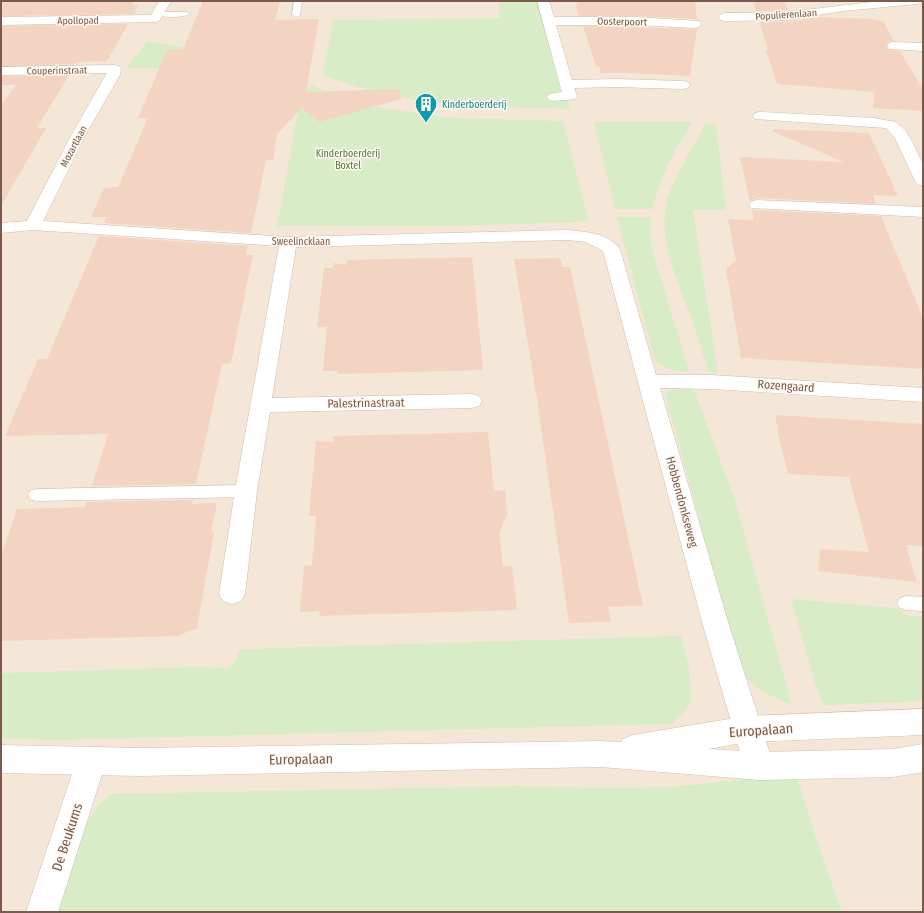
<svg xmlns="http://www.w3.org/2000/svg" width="924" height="913" font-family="'Fira Sans Condensed',sans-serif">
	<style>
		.residential { fill: #f5e7d8 }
		.green { fill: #d7ecc7 }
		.building { fill: #f3d3c1 }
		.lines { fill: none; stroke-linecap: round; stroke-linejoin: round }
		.lane-casing { stroke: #d0bcae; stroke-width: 1 }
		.street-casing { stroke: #d0bcae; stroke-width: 1 }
		.secondary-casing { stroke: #d6beae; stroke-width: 1 }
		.lane { fill: #fff; fill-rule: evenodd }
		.street { fill: #fff; fill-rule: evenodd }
		.secondary { fill: #fff; fill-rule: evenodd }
		.labels { text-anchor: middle; stroke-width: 3; stroke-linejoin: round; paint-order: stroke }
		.far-street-label { font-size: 10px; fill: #795a4c; stroke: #fff9f1 }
		.far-culture-label { font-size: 10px; fill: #0d838f; stroke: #fff9f1; text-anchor: start }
		.far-park-label { font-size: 10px; fill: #527941; stroke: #fff9f1 }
		.street-label { font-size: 12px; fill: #795a4c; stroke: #fff9f1 }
		.near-street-label { font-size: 14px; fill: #795a4c; stroke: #fff9f1 }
	</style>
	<rect width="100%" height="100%" fill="#fdf5ea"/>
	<path class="residential" d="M1,1h922v911h-922z"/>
	<path class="green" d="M498,1h39l33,108c-60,-2 -123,-1 -183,-14 -22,-5 -43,-13 -64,-20l10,-55 167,-2z
		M148,41l55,9 21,17 -98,1z
		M310,85l66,22 26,4 50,7 111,3 25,97 -3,3 -8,1 -124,4h-176l22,-120 4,-14z
		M594,122h98c-16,27 -34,56 -39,87h-38z
		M706,123l10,1 10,86h-33l25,163 -10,-1c-5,-17 -10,-35 -16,-52 -13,-36 -33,-75 -26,-115 4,-22 29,-61 40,-82z
		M617,217h34c-4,24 5,46 12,69 9,29 18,57 26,86 -14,-1 -23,-2 -34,-11z
		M679,387h14l41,110 58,208 -31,-14 -16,-14 -22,-71 -58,-212 6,-4z
		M791,599l106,9 7,7 19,2v84l-99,4 -9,-22z
		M681,636l8,32 2,32 -4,9 -14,14 -9,1 -611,16 -52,-2v-65l199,-6 27,1 7,-4 6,-14 35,-2z
		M796,774l21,67 25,71h-788l31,-86 13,-21 14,-11 408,-8 83,2 68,-1z"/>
	<path class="building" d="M1,1h133l-2,4h7l-5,9 -133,2z
		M203,1h77l-5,19 44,-1 -13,73 94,-3 1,10 -82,23 -17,-14 -25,26 -4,26h-7l-15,73 -147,-10 2,-6h-15l13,-29 14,-1 30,-69h-10l29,-68 16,-1z
		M576,1l57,1v-1h62l2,18 -61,-3h-57l-4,-12h3z
		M753,1h31l4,9 -32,1z
		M818,17l54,2 1,1 10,1 11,20 -6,1 -2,5 3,3 11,1 23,39v21l-50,-3 1,-16 -97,-8 -11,-34h2l-9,-28h29z
		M128,24l-21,37 -30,1 -1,2 -75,2v-40z
		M583,26l114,3 -7,47 -63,-3h-26l-2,-7h-3z
		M69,75l-32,53h9l-45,78v-101l15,-20h-15v-9z
		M774,129l95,4 29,63 -25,-1 3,9 -119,-6 -7,3 -10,-44 104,5 -70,-30z
		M752,210l129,6 42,102v51l-182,-11 -15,-89 10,-8 -8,-42 26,1z
		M99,236l149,10 -2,9h7l-22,108 -9,1 -26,120 -104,2 16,-52 -103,2 33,-77h9z
		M472,257l11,113 -145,4v-3h-15l4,-44h-10l7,-59h9v-5l13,2 1,-5z
		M560,258l2,9h8l73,339 -35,1 3,15 -42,1 -32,-224 -23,-140z
		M775,415l148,9v122l-17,-1 11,37 -99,-11 2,-22 49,3 -20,-75 -61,-3 -11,-45h1z
		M488,432l6,59 11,-1 2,24 -8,20 4,32h9l5,44 -198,6 1,-5 -20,1 4,-46 8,-1 4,-49h-7l7,-75 17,1v-6z
		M193,500l-1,4 25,-1 -6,30 3,-1 -17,96 -20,8 -176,5v-85l16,-47 68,-2 2,-5z"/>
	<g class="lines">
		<g class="lane-casing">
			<path id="lane" d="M294,1h8l-2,14 -4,2 -4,-2z
				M155,12h31l4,2c-5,4 -31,4 -36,0z
				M246,485l5,2 3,4 -3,4 -5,2 -210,4 -6,-2 -2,-4 2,-4 6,-2z
				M906,596l17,1v14l-17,-1 -6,-2 -3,-5 3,-5z"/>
		</g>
		<g class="street-casing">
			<path id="street" d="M159,1h12l-12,20 -4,1 -154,3v-8l150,-2z
				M537,1h12l5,16h82l63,4 2,3 -2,3 -4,1 -59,-3h-80l16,55 44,-1 67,2 5,1 2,3 -2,3 -5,1 -67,-2 -42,1 3,8 -2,3 -21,2 -5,-1 -2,-3 2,-3 13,-2z
				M880,1h43l-2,2 -4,1 -74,7 -55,9 -63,1 -4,-1 -2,-3 2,-3 4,-1 63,-1z
				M893,42l30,1v8l-34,-2 -2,-3 2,-3z
				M114,65l5,1 2,3 -1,6 -33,57 -44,89 245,16 280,-7c17,2 41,3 52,19l36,126h55l212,13v14l-212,-13 -51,-1 68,234 46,144 -5,10 -10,4 -10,-4 -5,-10 -42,-144 -99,-371 -17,-9 -18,-2 -272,7 -24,151 200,-4 7,2 3,5 -3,5 -7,2 -202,4 -13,79 -12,103 -4,7 -9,3 -9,-3 -4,-7 16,-103 44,-245 -246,-16 -32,3v-10l26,-2 46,-89 34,-59 -106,2v-8z
				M760,112l114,6 22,4 8,7 6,9 13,26v22l-6,-2 -2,-3 -20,-43 -9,-10 -131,-9 -2,-3 2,-3z
				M757,200l166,7v10l-172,-9 -2,-3 2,-3z
				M91,748l10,4 5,10 -48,150h-32l50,-150 5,-10z"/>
		</g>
		<g class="secondary-casing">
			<path id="secondary" d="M923,709v26l-176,7 -39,7 51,3 134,-3 30,-5v28l-30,5 -134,3 -158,-13 -462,9 -138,-3v-28l138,3 462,-7 20,1 2,-3 10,-4 114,-19z"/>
		</g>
		<use href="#lane" class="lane"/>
		<use href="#street" class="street"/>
		<use href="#secondary" class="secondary"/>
	</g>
	<defs>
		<g id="building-pin" transform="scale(1.15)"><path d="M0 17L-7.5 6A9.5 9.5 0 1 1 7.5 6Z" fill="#0f9aa8" stroke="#fff9f1"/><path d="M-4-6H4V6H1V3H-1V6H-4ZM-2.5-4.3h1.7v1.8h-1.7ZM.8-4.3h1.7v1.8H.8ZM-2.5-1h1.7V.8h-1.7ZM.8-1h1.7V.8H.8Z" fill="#fff"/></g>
	</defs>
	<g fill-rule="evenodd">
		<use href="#building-pin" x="426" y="104"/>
	</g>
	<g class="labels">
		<g class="far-street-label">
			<text transform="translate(786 14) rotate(-4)" y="4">Populierenlaan</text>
			<text transform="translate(78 20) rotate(-1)" y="4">Apollopad</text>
			<text transform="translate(622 21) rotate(1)" y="4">Oosterpoort</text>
			<text transform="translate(57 70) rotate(-1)" y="4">Couperinstraat</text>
			<text transform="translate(73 146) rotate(-62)" y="4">Mozartlaan</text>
			<text x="301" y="245">Sweelincklaan</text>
		</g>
		<g class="far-culture-label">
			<text x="442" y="108">Kinderboerderij</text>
		</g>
		<g class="far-park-label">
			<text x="348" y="157">Kinderboerderij<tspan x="348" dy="12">Boxtel</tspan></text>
		</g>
		<g class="street-label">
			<text transform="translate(786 386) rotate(4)" y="4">Rozengaard</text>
			<text transform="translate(366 403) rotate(-1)" y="4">Palestrinastraat</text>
			<text transform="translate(682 502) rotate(75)" y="4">Hobbendonkseweg</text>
		</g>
		<g class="near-street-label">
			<text transform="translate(761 730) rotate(-4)" y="5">Europalaan</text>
			<text transform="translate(301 759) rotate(-1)" y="5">Europalaan</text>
			<text transform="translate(67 837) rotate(-72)" y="5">De Beukums</text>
		</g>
	</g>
	<rect width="924" height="913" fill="none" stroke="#795a4c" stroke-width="4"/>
</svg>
